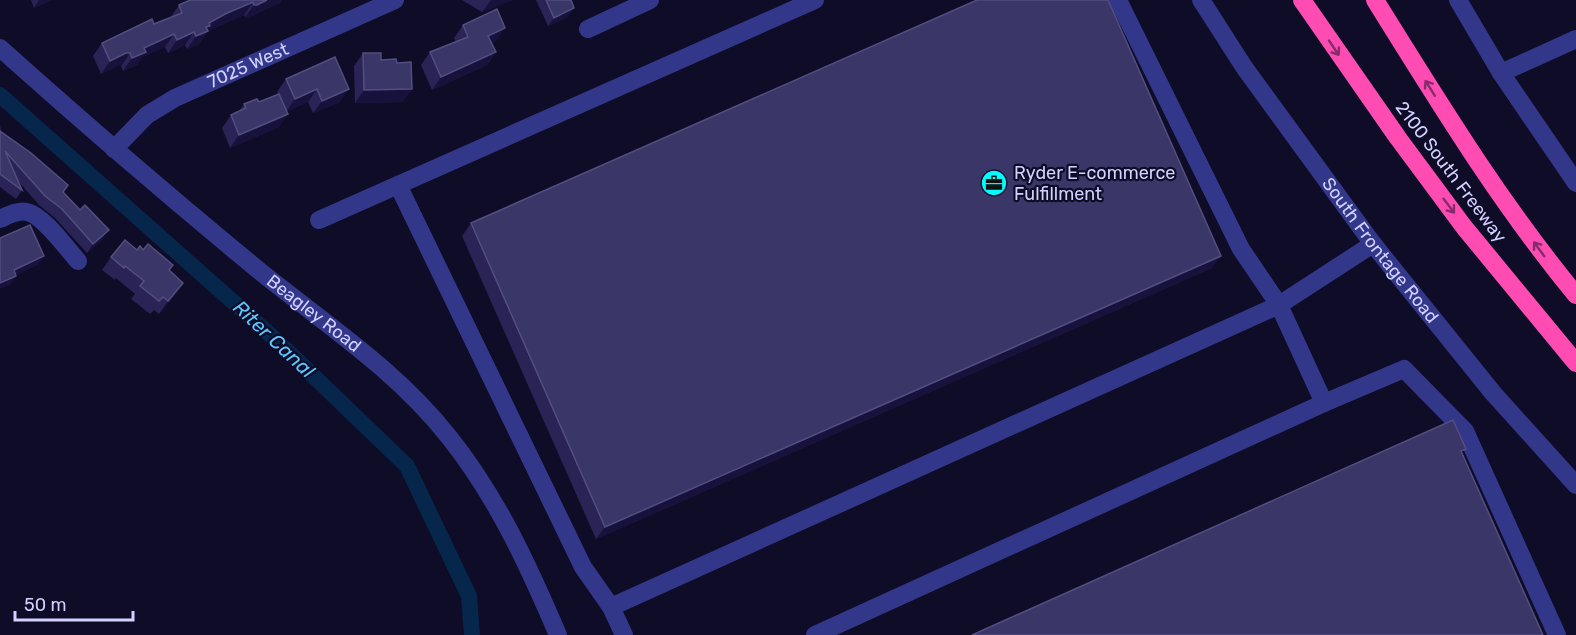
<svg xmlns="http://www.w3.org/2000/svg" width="1576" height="635" font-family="Rubik,sans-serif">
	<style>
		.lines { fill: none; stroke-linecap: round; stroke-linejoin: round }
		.canal { stroke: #06264b; stroke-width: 16 }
		.minor { stroke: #32378a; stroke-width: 18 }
		.highway { stroke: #ff4cb3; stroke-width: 18 }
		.wall { fill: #292356 }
		.shaded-wall { fill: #16123b }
		.building { fill: #3b3668; stroke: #534e80; stroke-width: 1.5 }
		.oneway { stroke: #862c6c }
		.labels { text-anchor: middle; stroke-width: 4.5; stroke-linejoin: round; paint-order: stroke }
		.street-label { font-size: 18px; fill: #d2d1ff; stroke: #0e0c26 }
		.poi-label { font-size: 18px; fill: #d2d1ff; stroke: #0e0c26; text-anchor: start }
		.water-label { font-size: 20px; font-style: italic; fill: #5fc5ff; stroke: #0e0c26 }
	</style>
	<rect width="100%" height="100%" fill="#0e0c26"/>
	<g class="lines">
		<path class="canal" d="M0,95l276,245 131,126 62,130 3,39"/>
		<g class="minor">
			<path id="s1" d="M1201,0l43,67 129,177 120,149 83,92"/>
			<path d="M1458,0l43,73 75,110"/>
			<path d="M588,29l62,-29"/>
			<path id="s2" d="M0,48c86,77 173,152 262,225 65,52 135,98 187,164 48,60 79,128 109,198"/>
			<path d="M1501,73l75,-34"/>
			<path id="s3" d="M114,149l33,-34 28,-17 220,-98"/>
			<path d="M0,219c9,-4 18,-9 27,-7 16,3 40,37 51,49"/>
			<path d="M319,220l79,-35"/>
			<path d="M1324,403l80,-34 61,62 92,204"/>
			<path d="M611,607l-28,-40 -185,-382 417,-185"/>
			<path d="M624,635l-13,-28 668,-302 94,-61"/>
			<path d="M815,635l509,-232 -45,-98 -38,-56 -123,-249"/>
		</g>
		<path class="highway" d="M1302,0l96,138 66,89 112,136
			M1375,0c63,101 125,203 201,295"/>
	</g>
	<path class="wall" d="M31,0h20l-17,8z
		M190,0l91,2 -33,16 -3,-1 -1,-2 -28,12 -9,5 -8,12 -12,5 -2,-4 -17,8 -3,-6 -23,10 -5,8 -14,6 -2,-5h-4l-16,8 -8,-18 9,-13 52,-19 16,-6 9,-13z
		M462,0h50l-30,12z
		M536,0h35l-3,17 -20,9z
		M463,25l33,16 -4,2 4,9 -9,13 -55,25 -11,-25 9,-13 26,-10 -2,-4z
		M363,53l18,7 22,42 -48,1 -1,-37z
		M335,57l5,45 -27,11 -5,-11 -21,9 -8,16 -49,21 -8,-20 9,-13 8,-4 5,-7 15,-2 19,-8 -1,-2 9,-13z
		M0,124l1,7 67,54 -5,7 40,47 -16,14 -32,-35 -16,-13 -20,-23 3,8 -6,9 -16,-12z
		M471,223l741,45 -616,271 -134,-303z
		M137,250l32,21 14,12 -9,13 -15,18 -5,-4 -4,4 -19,-15 4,-5 -19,-16 -1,2 -13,-10 9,-13z"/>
	<path class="shaded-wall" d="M39,0h12l-17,8z
		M267,0h15l-1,2 -33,16 -3,-1 9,-12z
		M491,0h21l-30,12z
		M253,2l-9,13 -37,17 -8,12 -12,5 9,-13 13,-13 16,-9z
		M574,8l-6,9 -20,9 6,-8z
		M505,28l-9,13 -17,8 9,-13z
		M194,32l-9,13 -17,8 9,-13z
		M174,34l-9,13 -23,10 -5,8 -14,6 9,-13 12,-10z
		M496,52l-9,13 -55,25 9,-13z
		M126,53h4l-9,13h-4l-16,8 9,-13z
		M317,89l-9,13 -22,10 9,-13z
		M349,89l-9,13 -27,11 9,-12z
		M412,89l-9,13 -48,1 9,-13z
		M288,114l-9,13 -49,21 9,-13z
		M109,230l-6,9 -16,14 6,-9z
		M44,256l-6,9 -30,14 6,-9z
		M1221,256l-9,12 -616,271 9,-12z
		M16,276l-6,9 -10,4v-6z
		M183,283l-9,13 -15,18 9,-13z"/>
	<path class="building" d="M190,0h77l-10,5h-3l-1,-3 -28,12 -16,9 1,3 -4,1 2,4 -12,5 -2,-4 -17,8 -3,-6 -30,14 2,4 -14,6 -2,-5h-4l-16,8 -8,-18 50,-24 2,5 28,-11 -3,-8z
		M546,0h25l3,8 -20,10z
		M977,0h131l113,256 -616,271 -134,-304z
		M497,9l8,19 -17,8 8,16 -55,25 -11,-25 38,-15 -5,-12z
		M363,53h18v7l15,-1 1,4 14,-1 1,27 -48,1z
		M335,57l14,32 -27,12 -5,-12 -22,10 -9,-20z
		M279,94l9,20 -49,21 -8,-20 15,-7 -2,-4 13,-5 2,3z
		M0,131l31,22 37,32 -5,7 17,18 5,-5 24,25 -16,14 -31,-35 -17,-13 -40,-45 17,39 -22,-16z
		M30,225l14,31 -30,14 2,6 -16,7v-45z
		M125,240l12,10 3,-4 3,4 5,-6 25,21 -4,5 14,13 -15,18 -5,-4 -4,4 -19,-15 4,-5 -19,-15 -1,2 -13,-11z
		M1453,420l13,29 -5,2 82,184h-571z"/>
	<defs><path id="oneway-shaft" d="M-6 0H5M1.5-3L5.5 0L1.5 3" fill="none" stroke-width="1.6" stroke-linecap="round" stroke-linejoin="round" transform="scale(1.5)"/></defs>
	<g class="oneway">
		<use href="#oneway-shaft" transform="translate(1334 48) rotate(56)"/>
		<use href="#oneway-shaft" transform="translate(1430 88) rotate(-122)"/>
		<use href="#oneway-shaft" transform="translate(1449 206) rotate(53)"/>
		<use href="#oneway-shaft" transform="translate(1539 249) rotate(-126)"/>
	</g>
	<defs>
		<g id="office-disc" transform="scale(1.35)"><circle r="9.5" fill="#00fcfc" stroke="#0e0c26"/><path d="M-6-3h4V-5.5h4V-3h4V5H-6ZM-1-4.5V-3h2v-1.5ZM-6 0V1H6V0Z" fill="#111"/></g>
	</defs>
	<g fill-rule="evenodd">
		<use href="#office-disc" x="994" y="183"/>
	</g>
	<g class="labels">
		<g class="street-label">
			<text dy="6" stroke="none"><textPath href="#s3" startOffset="160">7025 West</textPath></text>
			<text transform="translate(1451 172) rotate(53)" y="6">2100 South Freeway</text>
			<text dy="6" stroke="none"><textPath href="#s1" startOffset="308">South Frontage Road</textPath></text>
			<text dy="6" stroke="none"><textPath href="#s2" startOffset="411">Beagley Road</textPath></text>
		</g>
		<g class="poi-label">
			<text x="1014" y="179">Ryder E-commerce<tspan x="1014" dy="21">Fulfillment</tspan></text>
		</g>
		<g class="water-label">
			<text transform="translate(274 339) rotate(43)" y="7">Riter Canal</text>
		</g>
	</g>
	<path d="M15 611v9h118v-9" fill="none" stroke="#d2d1ff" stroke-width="3"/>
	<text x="24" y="611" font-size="18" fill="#d2d1ff" stroke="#0e0c26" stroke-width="4.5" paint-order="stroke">50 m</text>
</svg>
